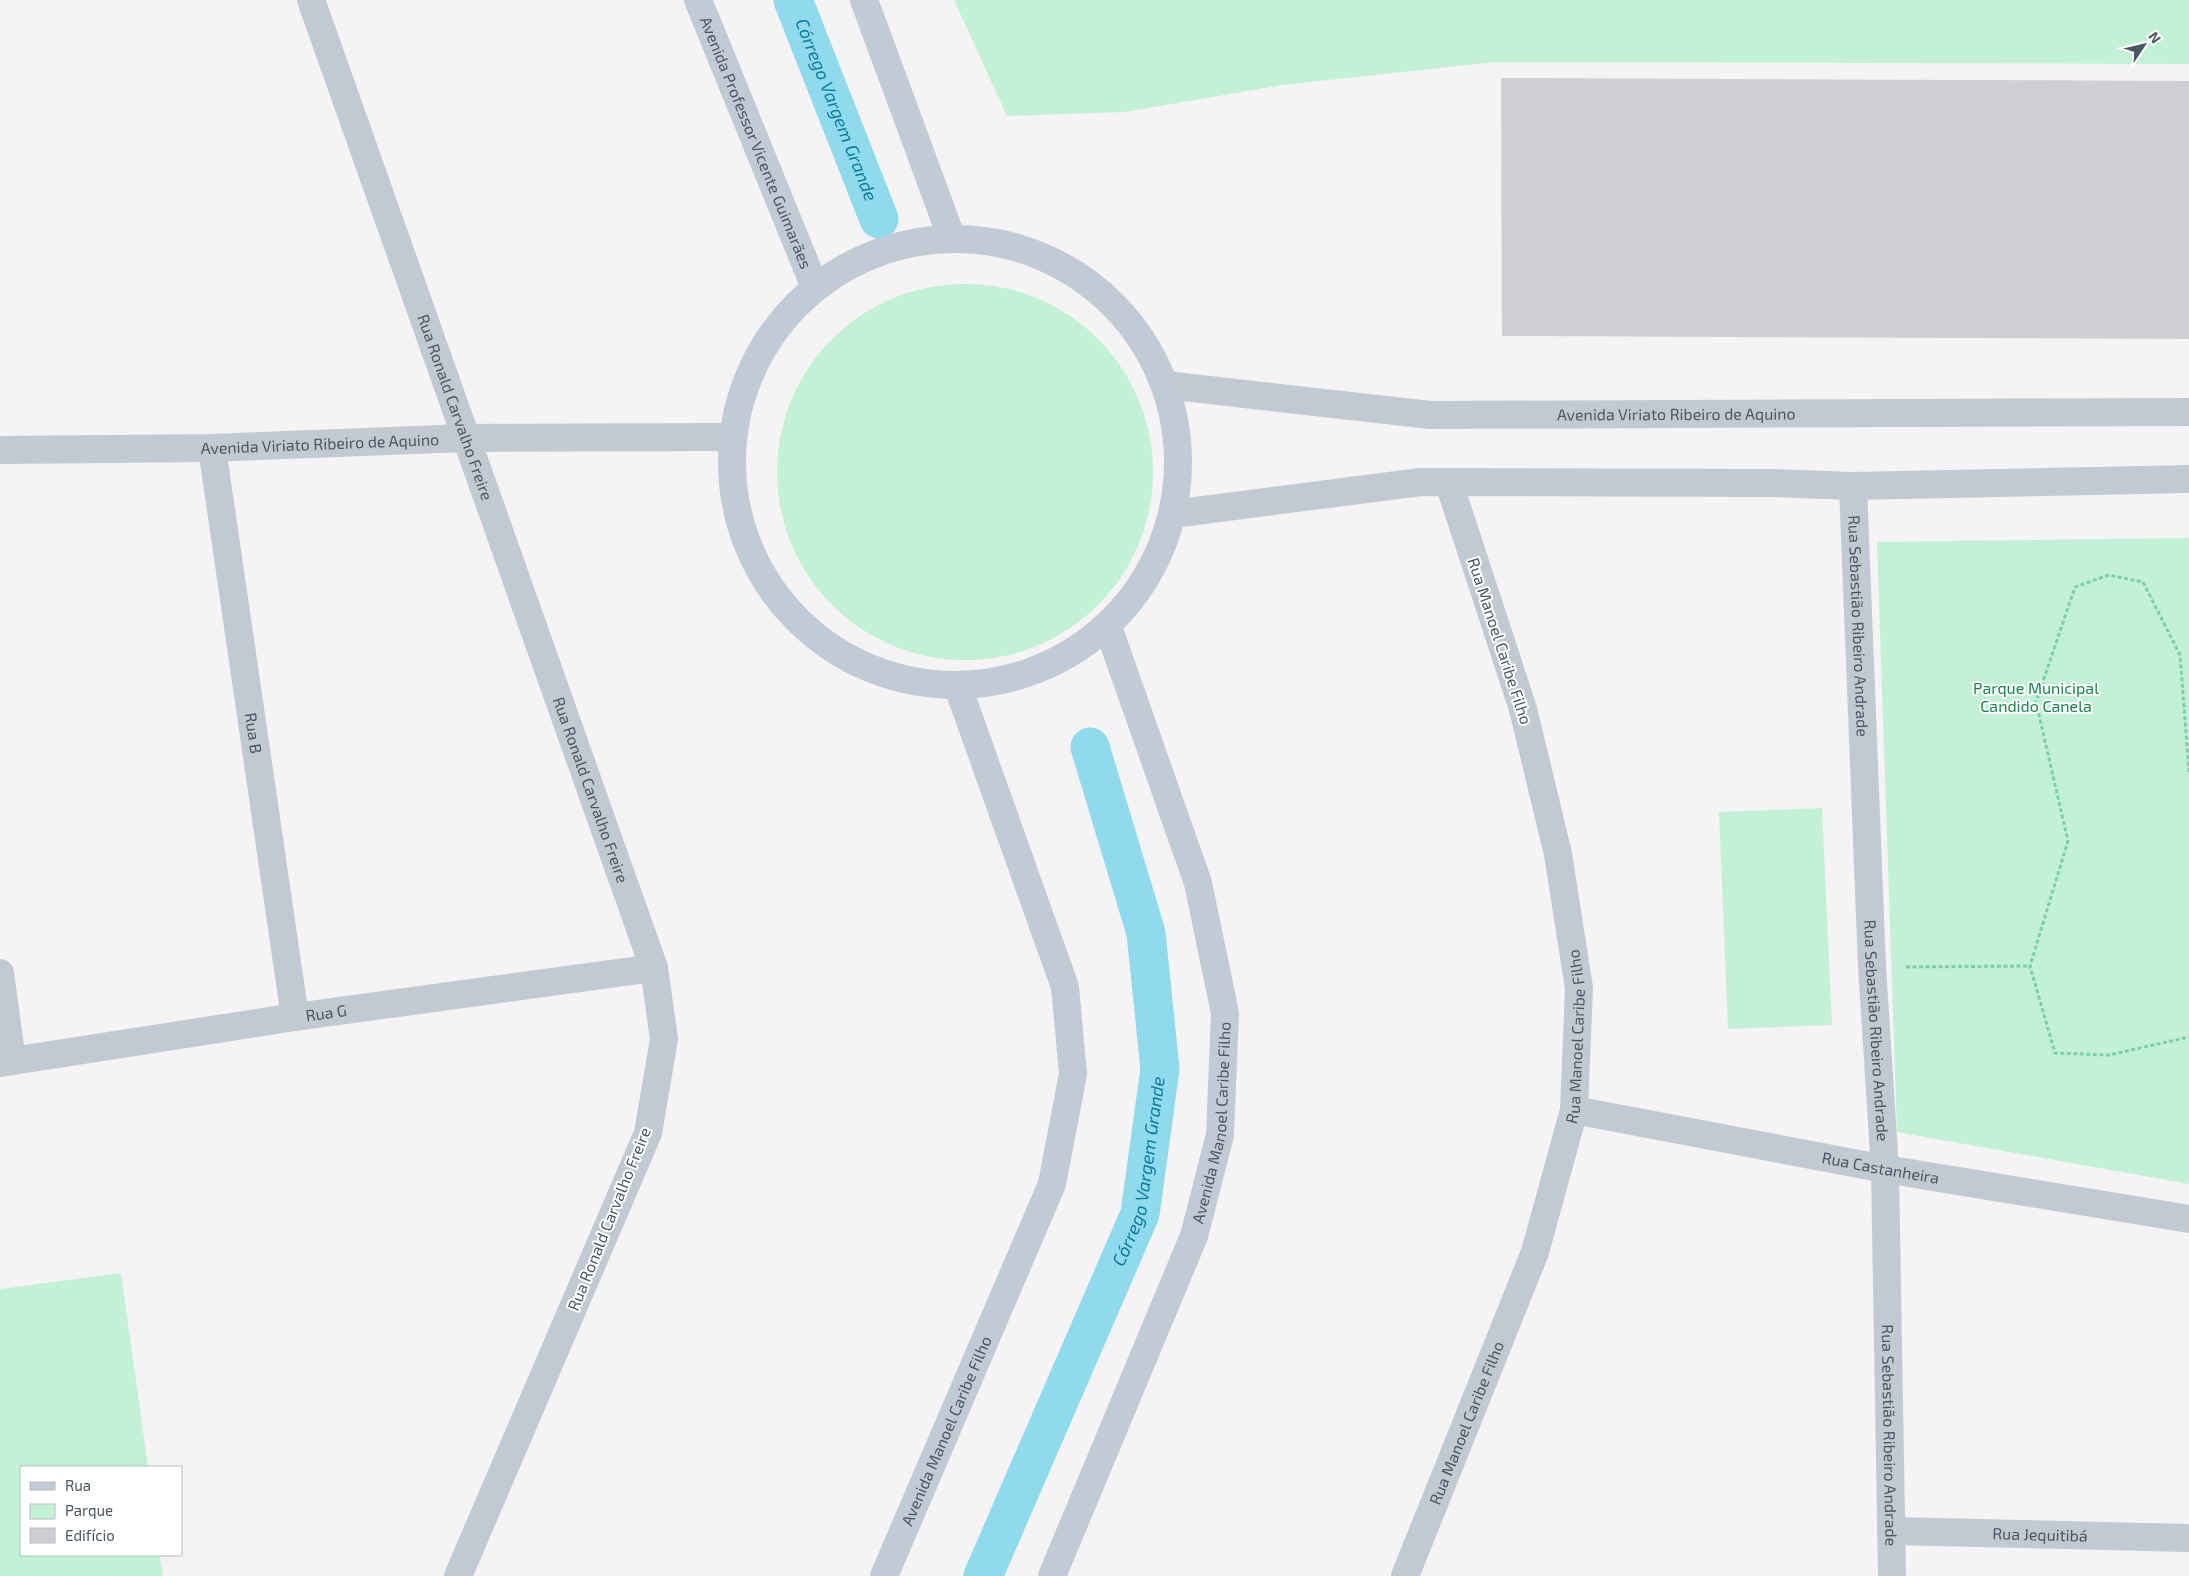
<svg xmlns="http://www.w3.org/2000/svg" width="2189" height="1576" font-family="'Exo 2',sans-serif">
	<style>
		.green { fill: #c3f1d5 }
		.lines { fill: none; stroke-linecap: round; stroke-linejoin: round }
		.canal { stroke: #90daee; stroke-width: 39 }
		.building { fill: #cdcfd5 }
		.path { stroke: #7ad0a6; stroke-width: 3; stroke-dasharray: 4 2.5; stroke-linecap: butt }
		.minor { stroke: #c1cad2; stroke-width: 28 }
		.secondary { stroke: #c1cbd6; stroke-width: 28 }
		.labels { text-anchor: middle; stroke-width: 4; stroke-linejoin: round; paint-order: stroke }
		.street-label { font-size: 16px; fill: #4a5661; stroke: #fff }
		.park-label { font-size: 16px; fill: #17864f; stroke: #fff }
		.water-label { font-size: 18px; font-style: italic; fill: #0c7c9b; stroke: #fff }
	</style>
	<rect width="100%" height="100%" fill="#f5f3f3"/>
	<path class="green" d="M954,0h1235v64l-693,-2 -214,23 -157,27 -118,4z
		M777 472a188 188 0 1 1 376 0a188 188 0 1 1-376 0Z
		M2189,538v646l-292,-52 -20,-590z
		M1822,808l10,217 -104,4 -9,-217z
		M121,1273l27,194h-127v88h139l3,21h-163v-287z"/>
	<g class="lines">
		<g class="canal">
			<path id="s1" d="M793,0l86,219"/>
			<path id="s2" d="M983,1576l157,-362 20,-145 -14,-136 -56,-186"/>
		</g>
	</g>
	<path class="building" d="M1501,78l688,3v258l-687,-3z"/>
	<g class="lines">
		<path class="path" d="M2189,772l-9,-117 -37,-73 -34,-7 -34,12 -39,115 32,139 -38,125 25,87 54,2 80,-18
			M1906,967l124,-1"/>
		<g class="minor">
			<path id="s3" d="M311,0l343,968 10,71 -16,94 -190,443"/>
			<path id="s4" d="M1166,385l264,30 759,-3"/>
			<path id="s5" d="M212,448l83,569"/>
			<path id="s6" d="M0,450l212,-2 254,-10 265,-1"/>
			<path id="s7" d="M1853,486l19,481 13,202 7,407"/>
			<path d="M1173,514l248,-32 351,1 81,3 336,-7"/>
			<path d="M0,973l12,88"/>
			<path id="s8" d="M0,1063l295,-46 359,-49"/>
			<path id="s9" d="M1574,1110l311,59 304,50"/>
			<path id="s10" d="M1891,1531l298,7"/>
			<path id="s11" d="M1405,1576l130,-324 39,-142 5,-122 -21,-134 -35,-145 -74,-226"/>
		</g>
		<g class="secondary">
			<path id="s12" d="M698,0l116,285"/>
			<path d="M864,0l87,236"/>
			<circle cx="955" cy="462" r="223"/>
			<path id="s13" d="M884,1576l168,-392 21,-110 -8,-87 -107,-300"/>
			<path id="s14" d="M1052,1576l142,-340 26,-101 5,-122 -27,-130 -90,-256"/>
		</g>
	</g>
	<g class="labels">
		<g class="street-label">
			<text dy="6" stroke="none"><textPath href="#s12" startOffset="154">Avenida Professor Vicente Guimarães</textPath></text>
			<text dy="6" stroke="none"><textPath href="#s3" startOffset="432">Rua Ronald Carvalho Freire</textPath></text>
			<text dy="6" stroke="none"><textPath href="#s4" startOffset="512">Avenida Viriato Ribeiro de Aquino</textPath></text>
			<text dy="6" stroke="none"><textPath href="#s6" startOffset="320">Avenida Viriato Ribeiro de Aquino</textPath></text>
			<text dy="6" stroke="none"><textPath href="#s7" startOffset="140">Rua Sebastião Ribeiro Andrade</textPath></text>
			<text transform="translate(1500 641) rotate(72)" y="6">Rua Manoel Caribe Filho</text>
			<text dy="6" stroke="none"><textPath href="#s5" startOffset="288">Rua B</textPath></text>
			<text dy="6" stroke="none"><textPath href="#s3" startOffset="838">Rua Ronald Carvalho Freire</textPath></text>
			<text dy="6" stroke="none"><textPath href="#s8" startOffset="330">Rua G</textPath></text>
			<text dy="6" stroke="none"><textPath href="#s7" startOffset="545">Rua Sebastião Ribeiro Andrade</textPath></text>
			<text dy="6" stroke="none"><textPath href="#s11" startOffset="570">Rua Manoel Caribe Filho</textPath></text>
			<text dy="6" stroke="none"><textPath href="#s14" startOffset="484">Avenida Manoel Caribe Filho</textPath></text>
			<text dy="6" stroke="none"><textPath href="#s9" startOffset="312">Rua Castanheira</textPath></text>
			<text transform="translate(609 1219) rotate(-68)" y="6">Rua Ronald Carvalho Freire</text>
			<text dy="6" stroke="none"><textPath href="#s11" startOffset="165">Rua Manoel Caribe Filho</textPath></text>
			<text dy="6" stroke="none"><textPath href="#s13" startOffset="158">Avenida Manoel Caribe Filho</textPath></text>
			<text dy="6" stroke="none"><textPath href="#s7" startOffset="950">Rua Sebastião Ribeiro Andrade</textPath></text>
			<text dy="6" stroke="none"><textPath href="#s10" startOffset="149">Rua Jequitibá</textPath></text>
		</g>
		<g class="park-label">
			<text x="2036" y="694">Parque Municipal<tspan x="2036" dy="18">Candido Canela</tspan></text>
		</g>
		<g class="water-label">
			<text dy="6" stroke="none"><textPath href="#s1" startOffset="118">Córrego Vargem Grande</textPath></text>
			<text dy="6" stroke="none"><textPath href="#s2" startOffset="436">Córrego Vargem Grande</textPath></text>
		</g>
	</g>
	<rect x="20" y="1466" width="162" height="90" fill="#ffffff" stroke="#b7bbc0"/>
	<rect x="30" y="1482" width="25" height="8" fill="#c1cbd6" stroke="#b7bbc0"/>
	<text x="65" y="1491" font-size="15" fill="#4a5661">Rua</text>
	<rect x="30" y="1504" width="25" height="15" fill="#c3f1d5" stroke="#b7bbc0"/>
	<text x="65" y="1516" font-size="15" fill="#4a5661">Parque</text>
	<rect x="30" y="1528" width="25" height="15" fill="#cdcfd5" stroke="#b7bbc0"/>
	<text x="65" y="1541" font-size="15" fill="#4a5661">Edifício</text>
	<g transform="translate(2144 45) rotate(55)" stroke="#ffffff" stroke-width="4" paint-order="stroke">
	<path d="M0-4L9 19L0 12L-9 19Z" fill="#4a5661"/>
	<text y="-8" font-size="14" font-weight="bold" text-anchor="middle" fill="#4a5661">N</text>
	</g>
</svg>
